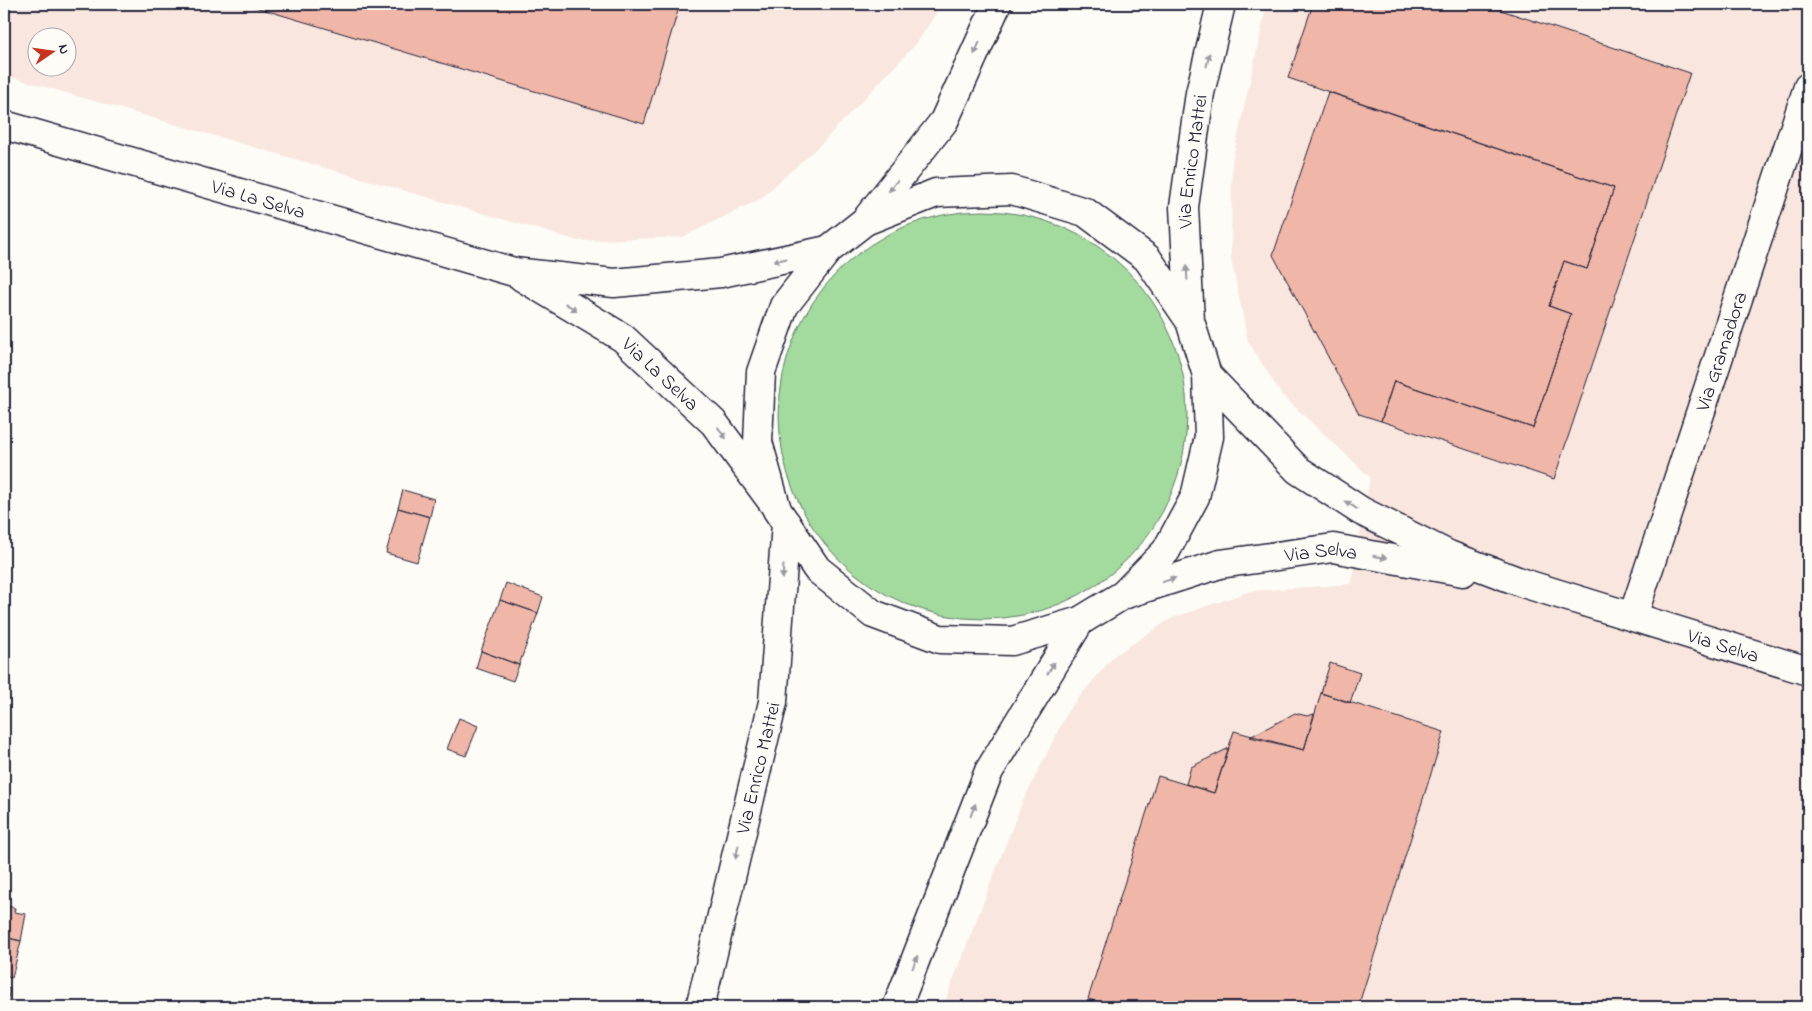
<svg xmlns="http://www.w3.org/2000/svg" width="1812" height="1011" font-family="'Indie Flower',sans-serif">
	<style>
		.built { fill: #f9e7df; fill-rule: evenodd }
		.green { fill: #a3da9e; stroke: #627e6c }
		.building { fill: #f0b7a8; stroke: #22223b }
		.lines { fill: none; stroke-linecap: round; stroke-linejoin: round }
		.minor-casing { stroke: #22223b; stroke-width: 31 }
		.major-casing { stroke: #22223b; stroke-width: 31 }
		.minor { stroke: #fdfcf7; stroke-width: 28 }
		.major { stroke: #fdfcf7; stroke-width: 28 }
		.oneway { fill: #9a9aa2 }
		.labels { text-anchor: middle; stroke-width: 4; stroke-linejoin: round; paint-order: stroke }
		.street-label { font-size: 20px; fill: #22223b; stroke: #fdfcf7 }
	</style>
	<rect width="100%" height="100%" fill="#fdfcf7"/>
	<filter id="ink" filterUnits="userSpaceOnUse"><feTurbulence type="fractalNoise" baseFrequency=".02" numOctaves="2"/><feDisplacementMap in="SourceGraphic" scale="10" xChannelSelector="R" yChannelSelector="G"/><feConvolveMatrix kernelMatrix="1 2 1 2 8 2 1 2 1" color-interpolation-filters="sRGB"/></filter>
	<g filter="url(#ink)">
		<path class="built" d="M4,4h938l-25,39 -95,100 -62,56 -77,38 -105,4 -574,-166zM38,38h30v30h-30z
			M1267,4h541v1003h-862l-3,-1 78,-201 48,-96 45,-53 58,-38 79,-27 100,-7 19,-107 -89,-83 -33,-53 -17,-83 1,-96z"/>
		<path class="green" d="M779 415a204 204 0 1 1 408 0a204 204 0 1 1-408 0Z"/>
		<path class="building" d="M245,4h435l-36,120z
			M1313,4h170l207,69 -136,406 -173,-58 13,-40 139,47 38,-114 -22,-8 15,-45 23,8 27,-81 -326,-110z
			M1328,92l286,96 -27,81 -23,-8 -15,45 22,8 -38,114 -139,-47 -13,40 -22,-7 -86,-159z
			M403,490l31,9 -4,18 -32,-9z
			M398,508l32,9 -13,45 -31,-9z
			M506,583l37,14 -5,16 -38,-13z
			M500,600l38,13 -19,52 -38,-14z
			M481,651l38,14 -6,16 -37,-13z
			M1330,663l30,10 -10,30 -29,-10z
			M1321,693l123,39 -86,275h-243l-27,-8 70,-223 56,17 20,-62 70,19z
			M1295,713l12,3 7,-2 -10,36 -54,-13z
			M459,718l19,8 -12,30 -19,-7z
			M1229,748l-15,45 -28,-9 5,-17z
			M4,905l11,3 -1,4 12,2 -5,27 -17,-4z
			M4,937l17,4 -9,37 -8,-2z
			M4,987l6,2 -4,18h-2z"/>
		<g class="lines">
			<g class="minor-casing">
				<g id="minor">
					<path id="s1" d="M4,125l510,147 100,11 107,-10 107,-23"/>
					<path id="s2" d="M522,277l101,61 91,85 62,84"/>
					<path id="s3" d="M1207,375l91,95 63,41 88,44 74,28 285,88"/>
					<path id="s4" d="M1123,595l97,-31 113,-16 130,24"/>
					<path id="s5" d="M1633,616l175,-529"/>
				</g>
			</g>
			<g class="major-casing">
				<g id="major">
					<path d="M865,221l79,-100 53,-117"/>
					<path id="s6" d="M1190,321l-43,-63 -62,-46 -73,-22 -76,3 -71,28 -37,29 -44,56 -23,66 -3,70 19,68 40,59 56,45 67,25 72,2 68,-20 43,-26 43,-44 29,-54 14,-60 -2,-62 -17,-54 -6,-114 16,-114 21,-89"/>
					<path id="s7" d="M700,1007l73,-305 13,-179"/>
					<path d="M897,1007l92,-236 91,-150"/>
				</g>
			</g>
			<use href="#minor" class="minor"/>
			<use href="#major" class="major"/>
		</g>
		<defs><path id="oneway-solid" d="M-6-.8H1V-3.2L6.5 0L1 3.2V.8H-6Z" transform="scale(1.25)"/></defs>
		<g class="oneway">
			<use href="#oneway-solid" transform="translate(977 48) rotate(114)"/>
			<use href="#oneway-solid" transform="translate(1208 60) rotate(-77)"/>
			<use href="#oneway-solid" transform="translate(893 186) rotate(128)"/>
			<use href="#oneway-solid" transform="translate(780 260) rotate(168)"/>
			<use href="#oneway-solid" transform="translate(1187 273) rotate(-93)"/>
			<use href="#oneway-solid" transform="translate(571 307) rotate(31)"/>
			<use href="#oneway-solid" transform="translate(722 433) rotate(54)"/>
			<use href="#oneway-solid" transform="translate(1351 505) rotate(-147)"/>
			<use href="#oneway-solid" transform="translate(1380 557) rotate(10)"/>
			<use href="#oneway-solid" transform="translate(783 572) rotate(94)"/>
			<use href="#oneway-solid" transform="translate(1169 580) rotate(-18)"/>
			<use href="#oneway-solid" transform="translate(1051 668) rotate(-59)"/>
			<use href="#oneway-solid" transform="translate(973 810) rotate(-69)"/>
			<use href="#oneway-solid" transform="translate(737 852) rotate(103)"/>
			<use href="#oneway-solid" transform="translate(915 962) rotate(-69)"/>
		</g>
	</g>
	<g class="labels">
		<g class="street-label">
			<text dy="7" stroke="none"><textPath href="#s6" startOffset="1582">Via Enrico Mattei</textPath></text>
			<text dy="7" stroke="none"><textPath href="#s1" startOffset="265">Via La Selva</textPath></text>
			<text dy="7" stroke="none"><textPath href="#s5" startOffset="279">Via Gramadora</textPath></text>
			<text dy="7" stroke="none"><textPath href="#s2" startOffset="170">Via La Selva</textPath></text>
			<text dy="7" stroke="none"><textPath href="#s4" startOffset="204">Via Selva</textPath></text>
			<text dy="7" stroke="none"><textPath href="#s3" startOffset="594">Via Selva</textPath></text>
			<text dy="7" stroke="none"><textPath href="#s7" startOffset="246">Via Enrico Mattei</textPath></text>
		</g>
	</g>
	<rect width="1812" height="1011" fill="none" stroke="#fdfcf7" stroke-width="20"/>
	<rect x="10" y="10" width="1792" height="991" fill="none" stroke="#22223b" stroke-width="2" filter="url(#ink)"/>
	<g transform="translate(52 52) rotate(77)"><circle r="24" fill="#fdfcf7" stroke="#a5a5ac"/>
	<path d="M0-4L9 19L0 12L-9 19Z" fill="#c8321e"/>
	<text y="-8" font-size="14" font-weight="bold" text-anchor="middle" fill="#22223b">N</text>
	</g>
</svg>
